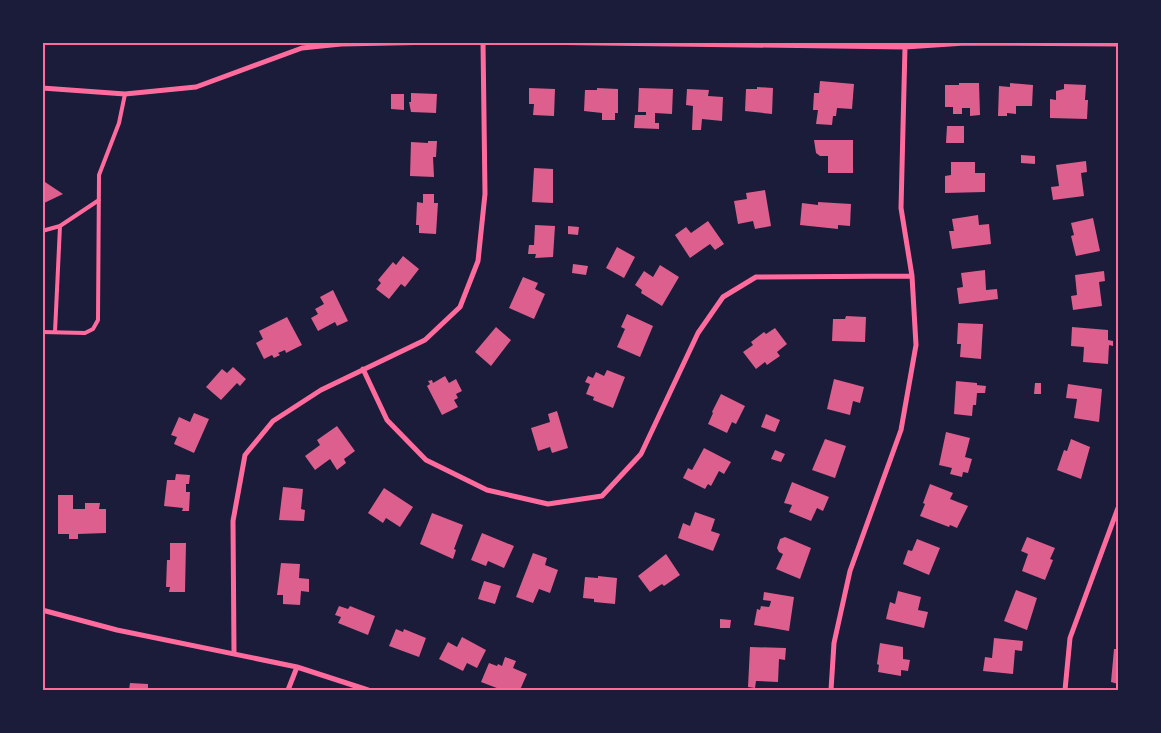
<svg xmlns="http://www.w3.org/2000/svg" width="1161" height="733" font-family="'Asap Condensed',sans-serif">
	<style>
		.building { fill: #dd5f8e }
		.lines { fill: none; stroke-linecap: round; stroke-linejoin: round }
		.service { stroke: #ff6b9d; stroke-width: 4 }
		.minor { stroke: #ff6b9d; stroke-width: 5 }
		.neatline { fill: none; stroke: #ff6b9d; stroke-width: 2 }
	</style>
	<rect width="100%" height="100%" fill="#1b1b3a"/>
	<path class="building" d="M820,81l34,3 -2,25 -15,-1 -1,8h-3l-1,9 -16,-1 2,-14h-5l1,-17h5z
		M959,83h20l1,32 -10,1v-8h-8v6h-9v-7h-8v-22h14z
		M1010,83l23,2 -1,21h-16v8l-9,-1v3h-9l1,-30 11,1z
		M1064,84l22,1 -1,15h3l-1,19 -37,-1v-19l6,1v-9l8,-2z
		M757,87l16,1 -1,26 -27,-3 1,-22h11z
		M529,88l26,1 -1,27 -21,-1 1,-11h-5z
		M597,88l21,1v24h-3v7h-13v-7l-18,-2 1,-21h12z
		M639,88l34,1 -1,25 -17,-1v10h4v6l-25,-1 1,-13h11v-3h-8z
		M687,89l22,1 -1,6 15,1 -1,24 -20,-2 -1,11h-9l1,-24 -7,-1z
		M411,93l26,1 -1,19 -25,-1 -2,-10h2z
		M391,94h13v16l-13,-1z
		M947,126h17v17h-18z
		M814,140h39v33h-25v-17h-8l-4,-3z
		M428,141h9l-1,16h-3l1,20 -24,-1 1,-34 17,1z
		M1021,155l14,1v8l-14,-1z
		M1086,161l1,11 -6,1 3,23 -31,4 -2,-13 8,-1 -3,-21z
		M951,162h24v11h10v19l-40,1v-17l6,-1z
		M534,168l19,1v34l-21,-1z
		M42,180l21,14 -21,10z
		M765,190l6,36 -16,3 -2,-8 -15,3 -4,-23 13,-2 -1,-6z
		M423,194h11v9h4l-2,31 -17,-1v-8h-3l1,-23 6,1z
		M818,202l33,2 -1,22 -12,-1v4l-38,-4 2,-22 16,2z
		M978,215l1,10 10,-1 2,20 -39,5 -3,-18h5l-2,-12z
		M1093,218l7,33 -24,5 -5,-20 3,-1 -3,-12z
		M708,221l16,23 -9,6 -5,-6 -20,14 -15,-23 11,-8 5,6z
		M535,225l20,1 -2,31 -18,1 1,-4h-8l1,-9h5z
		M568,226l11,1 -1,8 -10,-1z
		M617,247l18,10 -11,21 -18,-10z
		M403,256l16,13 -14,18 -4,-3 -12,15 -13,-10 5,-6 -3,-3 15,-18 3,3z
		M573,264l15,2 -2,9 -14,-2z
		M660,265l19,12 -17,29 -21,-13 1,-3 -7,-5 9,-14 9,6z
		M985,270l1,20 11,-1 1,10 -39,5 -2,-16 6,-1 -2,-14z
		M1104,271l1,10 -6,1 3,24 -29,4 -2,-14 6,-1 -2,-20z
		M523,277l15,6 -3,6 10,5 -11,25 -25,-11z
		M333,290l15,31 -11,5 -2,-4 -17,9 -7,-13 7,-4 -3,-5 9,-5 -4,-7z
		M627,314l26,12 -13,31 -23,-10 8,-18 -4,-2z
		M846,316l20,1 -1,25 -33,-1 1,-22h12z
		M287,317l15,28 -16,8 -1,-3 -7,3 2,2 -6,3 -2,-3 -8,4 -8,-16 7,-4 -4,-8z
		M958,323l25,1 -2,35 -21,-2 1,-13h-4z
		M496,327l15,13 -20,26 -16,-14z
		M1072,327l36,3v10l5,1v5l-4,-1 -1,19 -25,-2 1,-15 -13,-1z
		M775,328l12,16 -10,8 3,4 -13,9 -2,-3 -9,7 -13,-17 10,-7 -2,-3 13,-10 2,2z
		M233,367l13,12 -6,7 -3,-3 -16,17 -15,-13 16,-18 5,4z
		M607,370l18,7 -12,31 -20,-8 1,-3 -8,-3 4,-10 -5,-2 3,-6 5,2 3,-6 8,4z
		M445,376l4,7 7,-4 6,12 -6,3 2,4 -4,2 4,7 -16,8 -15,-29 3,-2 -2,-3 4,-1 1,3z
		M834,379l30,8 -4,16 -7,-2 -3,14 -23,-6z
		M956,381l21,2v2l9,1 -1,7h-8l-1,12h-3l-1,11 -18,-2z
		M1035,383h6v11h-7z
		M1068,384l34,5 -3,33 -25,-4 3,-19 -11,-1z
		M721,394l24,12 -9,18 -4,-2 -5,11 -19,-9 5,-11 -1,-1z
		M557,411l11,37 -16,5 -2,-6 -12,4 -7,-23 19,-6 -2,-8z
		M194,413l15,6 -15,34 -20,-9 3,-7 -6,-2 8,-18 11,5z
		M766,414l14,6 -5,12 -14,-5z
		M337,426l18,25 -11,8 2,4 -9,7 -7,-11 -15,11 -10,-14 15,-11 -3,-5z
		M946,432l24,6 -5,19 7,2 -4,14 -5,-1 -1,5 -12,-3 2,-6 -13,-3z
		M825,439l21,7 -11,32 -23,-8z
		M1071,439l19,8 -9,32 -24,-9 7,-20 3,1z
		M704,448l27,14 -7,12 -5,-3 -8,15 -3,-2 -3,5 -22,-11 5,-10 4,2z
		M775,450l10,4 -4,8 -10,-3z
		M176,474l14,1 -1,9h-3v8h4l-1,19h-7l1,-3 -19,-2 3,-26h8z
		M792,482l37,15 -6,14 -6,-3 -6,13 -22,-9 3,-7 -8,-2z
		M930,484l23,9 -3,6 18,7 -11,22 -7,-3 -1,2 -29,-11 5,-12 -2,-1z
		M283,487l20,2 -2,20 4,1 -1,11 -25,-1z
		M384,488l29,19 -13,20 -14,-9 -3,5 -15,-10z
		M58,495h15v14h12v-6h15l-1,6h7v24l-28,1v5h-9v-5h-11z
		M695,512l20,7 -4,12 9,3 -7,17 -35,-13 5,-15 7,3z
		M432,513l31,12 -9,24 2,1 -3,9 -33,-15z
		M482,533l32,13 -10,22 -16,-7 -2,5 -15,-6z
		M785,537l26,11 -11,31 -24,-10 7,-15 -4,-2 -2,-4 3,-9z
		M1027,537l28,11 -5,11 3,1 -8,20 -23,-9 6,-17 -7,-3z
		M917,539l23,9 -11,27 -26,-11 5,-14 4,1z
		M170,543h16l-1,49h-16l1,-5h-4l1,-27h3z
		M533,553l14,5 -2,7 13,5 -8,23 -11,-4 -6,14 -17,-6z
		M666,554l14,21 -16,11 -2,-2 -12,8 -12,-16z
		M281,563l19,1 -1,14 10,1v13l-8,-1 -1,14 -17,-1v-9h-6z
		M598,576l19,2 -2,26 -21,-2v-3l-11,-1 2,-21 13,1z
		M484,581l17,5 -6,18 -17,-5z
		M1016,590l21,8 -10,32 -23,-9z
		M898,591l23,6 -3,13 10,2 -4,16 -38,-9 4,-17 5,2z
		M764,592l30,5 -5,34 -35,-6 3,-16 3,1 1,-4 8,1 1,-2 1,-4 -8,-1z
		M339,606l9,3 2,-3 25,10 -7,19 -30,-12 3,-6 -6,-2z
		M720,619l11,1 -1,8h-10z
		M396,629l7,3 1,-3 22,9 -7,19 -30,-11z
		M462,637l24,13 -9,18 -10,-5 -4,8 -24,-12 9,-17 9,5z
		M994,638l29,3 -1,10 -7,-1 -2,24 -30,-3 2,-14 7,1z
		M880,643l23,4v12l7,1 -2,11 -7,-1v6l-23,-4 1,-7 -2,-1z
		M750,647l36,1 -1,12 -6,-1 -1,23 -22,-1 -1,7 -7,-1z
		M1114,649h4v35l-7,-2z
		M505,657l11,4 -3,7 14,6 -7,16h-18l-21,-8 8,-19 8,3 1,-2 4,2z
		M130,683l18,1v4l20,1v1h-39z"/>
	<g class="lines">
		<path class="service" d="M42,231l18,-5
			M42,332l43,1 8,-4 5,-9 1,-145 20,-52 6,-29
			M55,332l5,-106 39,-26"/>
		<path class="minor" d="M528,42l377,5 60,-4 153,1
			M42,88l83,6 71,-7 106,-39 39,-4 100,-2
			M363,369l24,51 39,40 61,30 61,14 54,-8 39,-42 57,-121 25,-36 33,-20 156,-1
			M42,610l75,20 180,37 71,23
			M234,653l-1,-132 12,-66 28,-34 48,-31 104,-50 35,-33 18,-46 7,-67 -2,-152
			M288,690l9,-23
			M831,690l3,-47 16,-72 51,-141 15,-85 -4,-69 -11,-68 4,-161
			M1065,690l5,-52 48,-130"/>
	</g>
	<rect width="1161" height="733" fill="none" stroke="#1b1b3a" stroke-width="88"/>
	<rect x="44" y="44" width="1073" height="645" class="neatline"/>
</svg>
